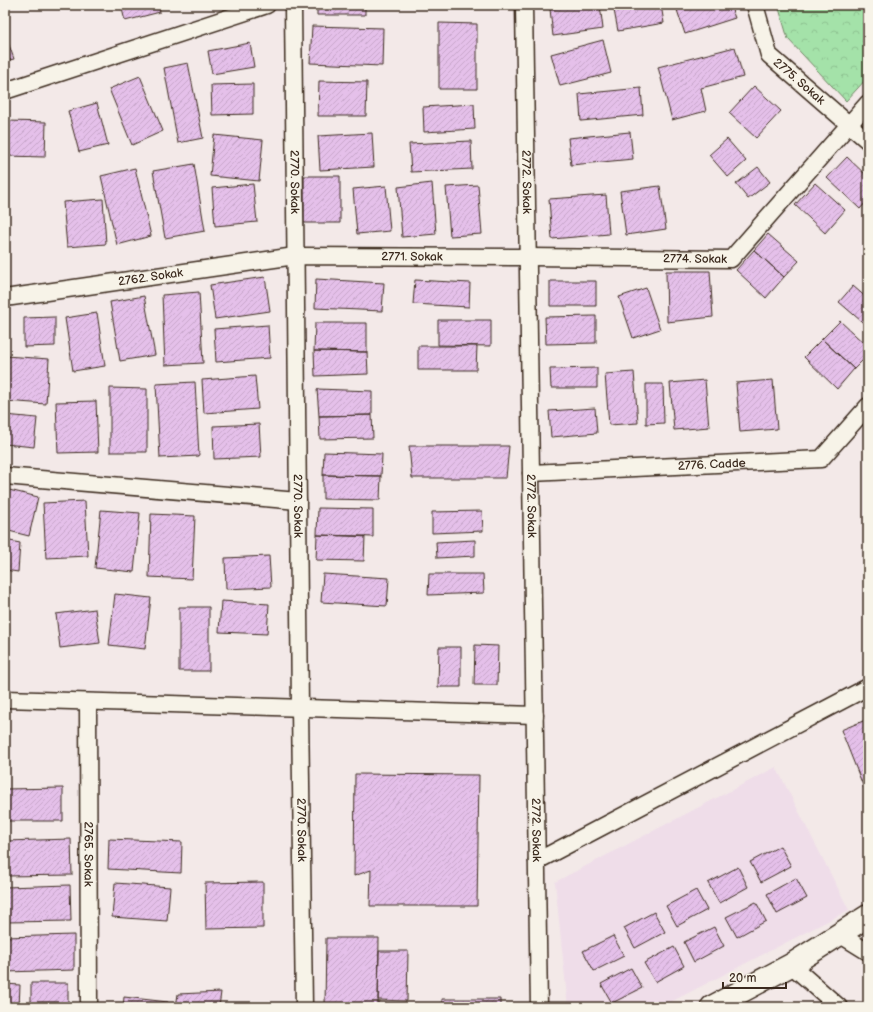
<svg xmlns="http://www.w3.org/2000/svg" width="873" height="1012" font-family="'Balsamiq Sans',sans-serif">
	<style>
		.built { fill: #efdde9 }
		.park { fill: url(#park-crowns); stroke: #708664 }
		.building { fill: url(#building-hatch); stroke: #3b2a1e }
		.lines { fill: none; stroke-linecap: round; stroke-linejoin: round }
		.street-casing { stroke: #3b2a1e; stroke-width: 19 }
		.secondary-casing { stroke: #3b2a1e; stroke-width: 25 }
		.street { stroke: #f7f3e8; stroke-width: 16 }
		.secondary { stroke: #f7f3e8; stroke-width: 22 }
		.labels { text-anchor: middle; stroke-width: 4; stroke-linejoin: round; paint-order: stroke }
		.street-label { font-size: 12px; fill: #3b2a1e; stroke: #f7f3e8 }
	</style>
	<defs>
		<pattern id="park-crowns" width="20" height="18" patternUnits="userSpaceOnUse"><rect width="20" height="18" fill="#a4e2a9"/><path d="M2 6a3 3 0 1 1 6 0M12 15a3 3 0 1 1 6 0" fill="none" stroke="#8ec291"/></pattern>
		<pattern id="building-hatch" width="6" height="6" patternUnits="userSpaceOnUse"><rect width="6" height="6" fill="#e5c0ea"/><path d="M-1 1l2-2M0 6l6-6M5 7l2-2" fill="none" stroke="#c5a5c8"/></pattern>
	</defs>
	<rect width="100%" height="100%" fill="#f3e9e8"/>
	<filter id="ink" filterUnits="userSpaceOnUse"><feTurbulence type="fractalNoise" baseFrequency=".025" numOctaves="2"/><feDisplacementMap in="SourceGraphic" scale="8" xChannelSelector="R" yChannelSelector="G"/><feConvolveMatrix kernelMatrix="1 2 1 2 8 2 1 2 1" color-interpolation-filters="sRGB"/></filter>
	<g filter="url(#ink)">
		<path class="built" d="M776,767l73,143 -188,97h-93l-13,-125z"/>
		<path class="park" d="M778,5h90v72l-22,24 -58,-62z"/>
		<path class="building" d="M121,5h38l1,7 -35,9z
			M317,5h48v10h-48z
			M579,5h21l3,24 -50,7 -3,-27z
			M613,5h48l3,18 -46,8z
			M692,5h38l5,13 -50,16 -8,-24z
			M439,23l38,1v65h-38z
			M312,26l71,2 -1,38 -72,-3z
			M5,34l9,25 -9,2z
			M603,40l8,33 -51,13 -9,-32z
			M250,43l4,24 -42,7 -4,-23z
			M735,47l8,30 -42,11 5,23 -34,9 -14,-53z
			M188,63l15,75 -25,5 -14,-75z
			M140,76l23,55 -31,14 -23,-56z
			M319,81l48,1 -1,34h-48z
			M253,84v30l-41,1 -1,-30z
			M754,86l27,25 -25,27 -27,-25z
			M641,88l2,27 -62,6 -2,-27z
			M97,103l11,42 -29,7 -11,-41z
			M474,104l1,25 -51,3 -1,-25z
			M8,121l38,1 -1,35 -38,-1z
			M630,132l3,27 -62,6 -3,-27z
			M372,133l2,34 -54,3 -2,-34z
			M214,135l49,5 -4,41 -49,-5z
			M727,139l19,22 -18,16 -19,-22z
			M471,141l1,28 -61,3 -2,-28z
			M847,157l21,20v23l-8,9 -33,-31z
			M194,164l11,67 -40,7 -12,-67z
			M758,167l12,15 -22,17 -12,-15z
			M135,168l16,68 -34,9 -16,-69z
			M304,176h36v47h-36z
			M432,183l4,51 -34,3 -4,-50z
			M815,183l30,27 -20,23 -30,-28z
			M253,184l4,38 -42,4 -3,-38z
			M478,185l4,49 -32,2 -4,-49z
			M386,186l4,45 -33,3 -4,-45z
			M660,186l6,43 -40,6 -6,-44z
			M606,195l3,39 -57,5 -3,-40z
			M103,199l3,45 -39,3 -4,-45z
			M768,234l31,27 -15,16 -30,-27z
			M754,250l30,27 -18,21 -30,-28z
			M666,271h44l3,46 -46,5z
			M265,277l5,34 -55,8 -5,-34z
			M316,279l68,4 -2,28 -67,-3z
			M415,280l55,3 -1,24 -56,-3z
			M550,281h46v25h-46z
			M853,286l15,13v28l-29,-25z
			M646,288l14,41 -27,9 -14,-41z
			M199,292l4,71 -38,2 -3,-70z
			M144,296l11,59 -35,6 -10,-59z
			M97,313l8,53 -32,5 -8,-53z
			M596,316v27l-50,1 -1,-27z
			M55,317v29l-31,1v-29z
			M438,320h53v26l-53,-1z
			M840,321l28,26v8l-14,14 -32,-30z
			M315,323h52v29l-53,-1z
			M268,325l2,33 -54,4 -2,-33z
			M822,339l32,30 -17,20 -33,-32z
			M418,346h59l-1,24h-58z
			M314,351l53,1 1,22 -53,2z
			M5,356l44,3 -3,45 -41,-3z
			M597,368v20h-46l-1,-19z
			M634,372l4,51 -29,2 -4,-51z
			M255,376l3,33 -54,4 -2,-33z
			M705,380l4,47 -35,3 -4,-47z
			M773,380l4,49 -37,3 -4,-49z
			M195,382l4,74 -39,2 -4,-74z
			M646,384h17l1,39 -18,1z
			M110,388l37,1v63h-37z
			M317,389l55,2v24l-53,1z
			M96,401l2,51 -40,1 -2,-51z
			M595,408l2,25 -46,4 -2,-26z
			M5,415l32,3 -3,29 -29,-3z
			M372,415l1,23 -53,1 -1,-23z
			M259,424l2,33 -47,2 -1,-33z
			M409,446h100l-3,32h-94z
			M324,452l58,2 -1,22 -58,-1z
			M323,475l58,1 -1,24 -57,-1z
			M5,489l33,8 -9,39 -24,-6z
			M85,501l3,55 -42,2 -3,-55z
			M318,508l55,1v28l-56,-2z
			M101,510l39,3 -6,59 -39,-4z
			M482,511l1,20 -51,2v-21z
			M151,514l44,2 -3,63 -43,-2z
			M317,535l48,1 -1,25 -48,-1z
			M5,540l15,3 -2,29 -13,-2z
			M475,540v16l-38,2 -1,-16z
			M269,556l2,31 -45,2 -1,-31z
			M323,574l66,4 -2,28 -66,-4z
			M429,574h54l1,19 -56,2z
			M115,594l36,4 -6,51 -36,-4z
			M221,601l48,3 -2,30 -48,-2z
			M179,607h30v64h-30z
			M95,609l5,34 -40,5 -4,-34z
			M475,645l23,1 -1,39h-23z
			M439,647h22v40h-23z
			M868,719v79l-27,-68z
			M355,774l124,1 -2,131h-107l1,-36 -17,6z
			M63,788v33h-58v-32z
			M71,839l1,36 -67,1v-35z
			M109,839l73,3 -1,31 -73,-4z
			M780,846l11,20 -30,16 -11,-20z
			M738,867l10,20 -29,16 -11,-20z
			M796,878l11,20 -30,16 -10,-20z
			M263,882v46l-57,1 -1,-46z
			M115,883l55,4 -3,34 -55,-4z
			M70,885l1,36 -66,1v-35z
			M696,890l11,20 -30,16 -11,-20z
			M756,902l10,19 -29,16 -11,-20z
			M654,912l11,20 -30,16 -11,-20z
			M714,927l10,19 -30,16 -10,-20z
			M74,935v35l-69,2v-35z
			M613,936l11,20 -30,15 -11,-20z
			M326,938h53l-1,69h-53z
			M674,947l10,19 -29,16 -11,-19z
			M379,951h29l-1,50 -29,-1z
			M631,968l11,20 -30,15 -11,-19z
			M31,983h37v24h-37z
			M5,984l15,1 -1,22h-14z
			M221,992l-2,15h-43l2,-13z
			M124,997l44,5 -1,5h-44z
			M442,999h58v8h-58z"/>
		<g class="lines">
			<g class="street-casing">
				<g id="street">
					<path id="s1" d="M293,5l7,703 4,299"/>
					<path id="s2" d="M524,5l15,1002"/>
					<path id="s3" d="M755,5l14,50 99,86"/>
					<path d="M5,91l262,-86"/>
					<path id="s4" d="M5,298l290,-42 233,1 203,2 137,-156"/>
					<path id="s5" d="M531,473l290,-14 47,-53"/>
					<path d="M5,476l293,25"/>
					<path d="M5,699l530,16"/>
					<path id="s6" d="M88,702l1,305"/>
					<path d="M537,861l331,-174"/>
					<path d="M839,934l29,18"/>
					<path d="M791,965l48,42"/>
				</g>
			</g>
			<g class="secondary-casing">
				<path id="secondary" d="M712,1007l79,-42 77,-49"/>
			</g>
			<use href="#street" class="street"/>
			<use href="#secondary" class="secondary"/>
		</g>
	</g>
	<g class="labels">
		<g class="street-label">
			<text dy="4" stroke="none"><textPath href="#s3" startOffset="92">2775. Sokak</textPath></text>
			<text dy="4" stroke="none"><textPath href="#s1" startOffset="177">2770. Sokak</textPath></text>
			<text dy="4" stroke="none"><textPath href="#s2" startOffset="177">2772. Sokak</textPath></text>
			<text dy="4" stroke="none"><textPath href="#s4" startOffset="410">2771. Sokak</textPath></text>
			<text dy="4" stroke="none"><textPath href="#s4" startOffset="693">2774. Sokak</textPath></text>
			<text dy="4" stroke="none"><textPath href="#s4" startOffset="147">2762. Sokak</textPath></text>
			<text dy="4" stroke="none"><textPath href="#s5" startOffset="181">2776. Cadde</textPath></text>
			<text dy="4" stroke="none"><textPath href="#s1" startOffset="501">2770. Sokak</textPath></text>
			<text dy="4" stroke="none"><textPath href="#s2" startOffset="501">2772. Sokak</textPath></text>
			<text dy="4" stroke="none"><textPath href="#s1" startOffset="825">2770. Sokak</textPath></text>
			<text dy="4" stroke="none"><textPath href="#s2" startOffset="825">2772. Sokak</textPath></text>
			<text dy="4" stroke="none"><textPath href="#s6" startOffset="152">2765. Sokak</textPath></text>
		</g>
	</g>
	<rect width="873" height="1012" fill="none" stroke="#f7f3e8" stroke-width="20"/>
	<rect x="10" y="10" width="853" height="992" fill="none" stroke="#3b2a1e" stroke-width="1.5" filter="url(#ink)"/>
	<path d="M723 982v6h63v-6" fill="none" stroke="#3b2a1e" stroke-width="2"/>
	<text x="729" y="982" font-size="12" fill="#3b2a1e" stroke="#f7f3e8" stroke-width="3" paint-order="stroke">20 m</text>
</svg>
